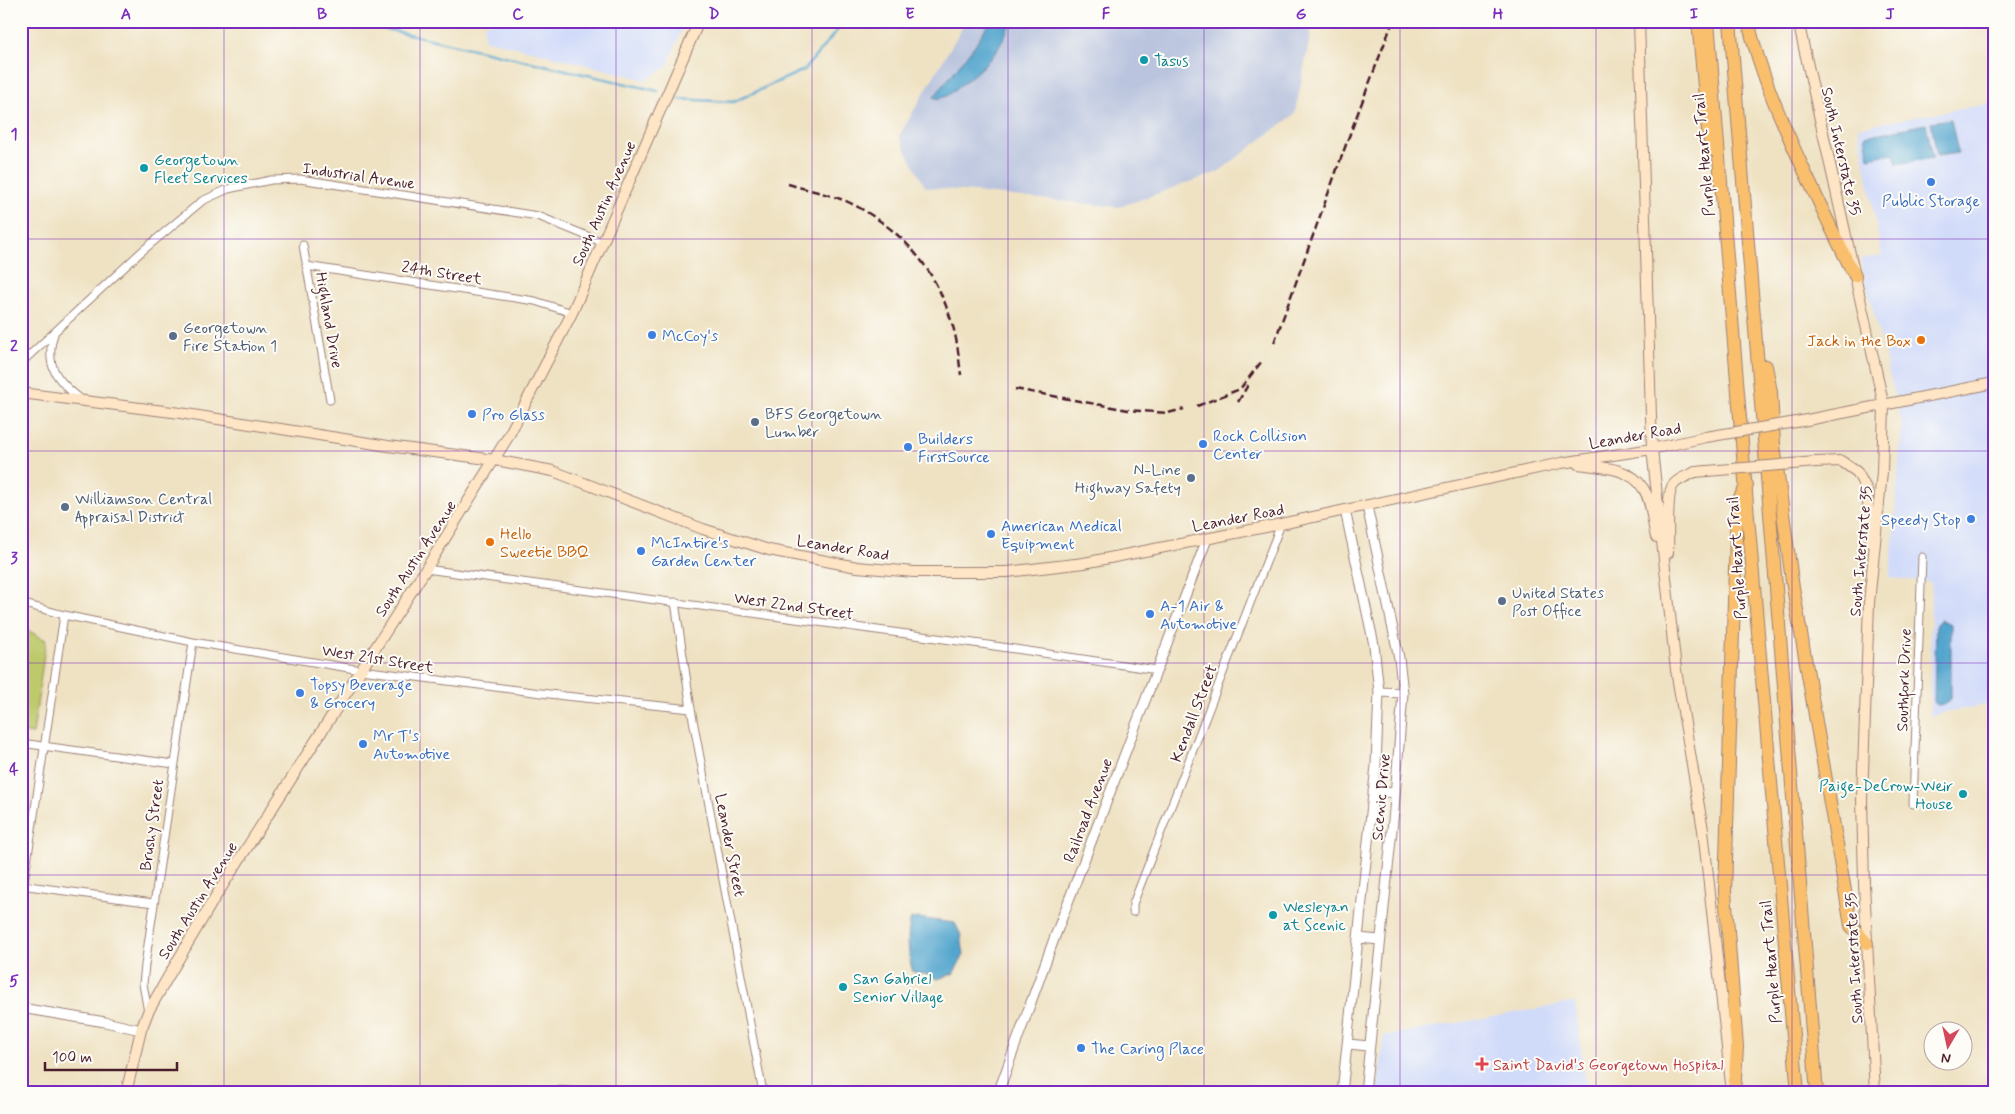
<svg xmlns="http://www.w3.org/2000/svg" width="2015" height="1114" font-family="Mynerve,sans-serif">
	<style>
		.built { fill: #d0daf9 }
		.industrial { fill: #bac4de }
		.green { fill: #bdc96b; stroke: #84744b }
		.water { fill: #53a5ce; stroke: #4e627c }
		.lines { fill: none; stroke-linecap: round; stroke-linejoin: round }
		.stream { stroke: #53a5ce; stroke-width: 2.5 }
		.minor-casing { stroke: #9c8077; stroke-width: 9 }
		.tertiary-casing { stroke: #9c8077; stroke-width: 11 }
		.secondary-casing { stroke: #9c8077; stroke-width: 12 }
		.motorway-casing { stroke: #9c8077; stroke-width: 14 }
		.minor { stroke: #fff; stroke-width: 7 }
		.tertiary { stroke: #fff; stroke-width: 9 }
		.secondary { stroke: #fde5c5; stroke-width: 10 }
		.motorway { stroke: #f9bf6d; stroke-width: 12 }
		.rail { stroke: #4a1f2b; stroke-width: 2.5; stroke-dasharray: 8 4; stroke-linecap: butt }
		.secondary-bridge-casing { stroke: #9c8077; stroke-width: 12; stroke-linecap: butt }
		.secondary-bridge { stroke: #fde5c5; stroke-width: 10 }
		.grid { fill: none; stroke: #7b2cbf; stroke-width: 1; stroke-opacity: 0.55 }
		.culture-dot { fill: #0f9aa8; stroke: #fdfcf7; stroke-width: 2 }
		.shop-dot { fill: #3f7fe0; stroke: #fdfcf7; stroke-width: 2 }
		.service-dot { fill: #5c6f8a; stroke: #fdfcf7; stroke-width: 2 }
		.food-dot { fill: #e8710a; stroke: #fdfcf7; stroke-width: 2 }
		.health-dot { fill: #e0444e; stroke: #fdfcf7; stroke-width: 2 }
		.labels { text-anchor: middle; stroke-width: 4; stroke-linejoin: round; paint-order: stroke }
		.culture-label { font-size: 16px; fill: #0d838f; stroke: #fdfcf7; text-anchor: start }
		.street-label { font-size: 16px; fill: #4a1f2b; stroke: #fdfcf7 }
		.shop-label { font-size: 16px; fill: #366cbe; stroke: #fdfcf7; text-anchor: start }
		.service-label { font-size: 16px; fill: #4e5e75; stroke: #fdfcf7; text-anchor: start }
		.food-label { font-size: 16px; fill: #c56008; stroke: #fdfcf7; text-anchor: end }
		.health-label { font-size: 16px; fill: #be3a42; stroke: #fdfcf7; text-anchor: start }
		.neatline { fill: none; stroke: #7b2cbf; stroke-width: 2 }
		.grid-label { font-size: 16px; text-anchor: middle; font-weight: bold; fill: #7b2cbf }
	</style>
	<rect width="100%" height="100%" fill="#fdfcf7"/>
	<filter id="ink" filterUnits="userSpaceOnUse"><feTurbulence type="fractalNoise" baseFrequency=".02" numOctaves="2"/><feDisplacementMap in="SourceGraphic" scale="10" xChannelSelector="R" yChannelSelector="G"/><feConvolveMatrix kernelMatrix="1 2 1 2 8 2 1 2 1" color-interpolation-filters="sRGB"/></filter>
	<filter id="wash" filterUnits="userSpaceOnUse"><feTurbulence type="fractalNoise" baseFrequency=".0096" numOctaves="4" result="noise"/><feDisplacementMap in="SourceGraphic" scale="20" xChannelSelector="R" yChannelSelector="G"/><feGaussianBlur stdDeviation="1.12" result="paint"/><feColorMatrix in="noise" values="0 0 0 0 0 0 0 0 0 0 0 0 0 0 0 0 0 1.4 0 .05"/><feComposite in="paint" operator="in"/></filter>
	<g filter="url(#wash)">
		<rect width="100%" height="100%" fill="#efe2c3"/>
		<path class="built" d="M504,21h181l-18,46 -21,13 -162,-41v-15z
			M1994,103v600l-64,13 1,-134 -41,-4 12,-154 -42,-165 22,-3 -24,-129z
			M1575,1002l12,91h-210l7,-57z"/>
		<path class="industrial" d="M966,21h347l-18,93 -77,58 -99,35 -194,-20 -26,-51z"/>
		<path class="green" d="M21,627l25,13 -13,94 -12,-2z"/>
		<path class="water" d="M990,21h20c-9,36 -36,53 -63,75l-10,3 -3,-2 41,-52z
			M1951,119l7,34 -21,3 -6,-34z
			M1926,124l7,34 -36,6 -3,-11 -25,5 -4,-22z
			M1940,620l11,4v75l-6,5 -8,1 -3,-3 2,-78z
			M918,918l37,5 6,12 3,20 -11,19 -15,5 -12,-5 -13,-2c-5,-14 -7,-39 -2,-53z"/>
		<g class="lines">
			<path class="stream" d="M351,21l307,70
				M678,99l55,3 71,-32 41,-49"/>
		</g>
	</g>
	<g filter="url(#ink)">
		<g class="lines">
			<g class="minor-casing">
				<path id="minor" d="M303,245l27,155
					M306,266l229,35 37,12
					M54,334c-10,32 3,47 28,66
					M21,363l120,-111 61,-51 26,-12 43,-9 29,-1 238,37 64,26
					M426,569l555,75 176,26
					M675,602l16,107 72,384
					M21,603l43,12 129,27 168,28 204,26 126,13
					M21,743l153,21
					M1913,804l9,-247
					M21,885l132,18
					M21,902l43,-287
					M1133,912v-8l148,-380
					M148,1012l-5,-28 2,-19 48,-323
					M549,1093l8,-3 37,3"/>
			</g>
			<g class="tertiary-casing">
				<path id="tertiary" d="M1379,692l24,1
					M1373,791l22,2
					M1358,938l22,2
					M21,1008l84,14 36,8
					M1348,1044l21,2
					M998,1093l56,-154 153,-400
					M1342,1093l34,-328 3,-73 -5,-47 -29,-135
					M1365,1093l29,-283 9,-117 -4,-35 -32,-152"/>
			</g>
			<g class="secondary-casing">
				<path id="secondary" d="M1639,21l13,428 24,221 27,160 28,254
					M1798,21l86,385 -2,66 -13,131 -7,196 2,85 11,209
					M21,393l159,20 208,33 107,14 58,11 150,58 66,21 88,17 57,5h93l77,-9 197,-39 280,-61 91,-14 54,-12
					M1802,421l192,-38
					M1816,462l25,-1 16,11 10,18 4,52
					M1578,464c22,3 52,3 65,24 9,13 9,34 13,49
					M1668,553c1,-15 -2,-55 4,-66 4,-8 16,-11 23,-15
					M126,1093l15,-63 7,-18 20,-35 46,-78 212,-330 82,-132 64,-124 127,-292"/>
			</g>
			<g class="motorway-casing">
				<path id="motorway" d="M1698,21l10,109 4,20
					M1708,21l40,496 50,576
					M1730,21l87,1072
					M1748,21c12,52 33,99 55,147 17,36 33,72 52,108
					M1766,366l5,26 3,53 18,136 59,345 16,17
					M1734,1093l3,-46 -12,-155 12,-389 10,-18"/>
			</g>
			<use href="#minor" class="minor"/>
			<use href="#tertiary" class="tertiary"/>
			<use href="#secondary" class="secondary"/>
			<use href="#motorway" class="motorway"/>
			<path class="rail" d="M788,184c23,7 49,11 70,23 51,29 80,66 96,123 4,15 5,31 7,45
				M1274,343l74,-204 45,-118
				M1015,389l113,21 40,3 16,-4
				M1238,402l10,-17
				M1197,406l43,-17 22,-28"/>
			<g class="secondary-bridge-casing">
				<path id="secondary-bridge" d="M1706,437l96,-16
					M1695,472l121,-10"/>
			</g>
			<use href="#secondary-bridge" class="secondary-bridge"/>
		</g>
	</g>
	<path class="grid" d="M224,21v1072M420,21v1072M616,21v1072M812,21v1072M1008,21v1072M1204,21v1072M1400,21v1072M1596,21v1072M1792,21v1072M21,239h1973M21,451h1973M21,663h1973M21,875h1973"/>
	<g class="culture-dot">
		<circle cx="1144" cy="60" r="5"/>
		<circle cx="144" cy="168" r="5"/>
		<circle cx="1963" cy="794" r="5"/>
		<circle cx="1273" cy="915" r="5"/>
		<circle cx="843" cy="987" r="5"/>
	</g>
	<g class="shop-dot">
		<circle cx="1931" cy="182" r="5"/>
		<circle cx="652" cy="335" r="5"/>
		<circle cx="472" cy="414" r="5"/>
		<circle cx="1203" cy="444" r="5"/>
		<circle cx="908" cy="447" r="5"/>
		<circle cx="1971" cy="519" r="5"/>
		<circle cx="991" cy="534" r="5"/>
		<circle cx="641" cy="551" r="5"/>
		<circle cx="1150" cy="614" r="5"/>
		<circle cx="300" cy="693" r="5"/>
		<circle cx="363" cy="744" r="5"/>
		<circle cx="1081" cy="1048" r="5"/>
	</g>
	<g class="service-dot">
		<circle cx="173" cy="336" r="5"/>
		<circle cx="755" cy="422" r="5"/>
		<circle cx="1191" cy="478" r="5"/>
		<circle cx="65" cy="507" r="5"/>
		<circle cx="1502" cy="601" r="5"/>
	</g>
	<g class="food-dot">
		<circle cx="1921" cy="340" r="5"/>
		<circle cx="490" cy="542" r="5"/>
	</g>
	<path class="health-dot" d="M1479.5 1056.5h5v5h5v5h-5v5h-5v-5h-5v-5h5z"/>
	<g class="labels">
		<g class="culture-label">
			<text x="1154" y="66">Tasus</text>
			<text x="154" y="165">Georgetown<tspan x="154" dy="18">Fleet Services</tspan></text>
			<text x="1953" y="791" text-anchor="end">Paige-DeCrow-Weir<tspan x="1953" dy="18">House</tspan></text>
			<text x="1283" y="912">Wesleyan<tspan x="1283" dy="18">at Scenic</tspan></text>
			<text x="853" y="984">San Gabriel<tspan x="853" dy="18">Senior Village</tspan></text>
		</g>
		<g class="street-label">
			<text transform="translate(1842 151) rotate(77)" y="6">South Interstate 35</text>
			<text transform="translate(1703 155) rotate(-95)" y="6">Purple Heart Trail</text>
			<text transform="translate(359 175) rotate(8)" y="6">Industrial Avenue</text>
			<text transform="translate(603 203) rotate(-66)" y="6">South Austin Avenue</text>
			<text transform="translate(442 272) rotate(9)" y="6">24th Street</text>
			<text transform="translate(330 320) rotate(80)" y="6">Highland Drive</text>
			<text transform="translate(1635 435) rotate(-10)" y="6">Leander Road</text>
			<text transform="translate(1238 517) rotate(-11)" y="6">Leander Road</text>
			<text transform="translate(843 547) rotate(9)" y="6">Leander Road</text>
			<text transform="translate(1860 551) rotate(-85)" y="6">South Interstate 35</text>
			<text transform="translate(415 558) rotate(-57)" y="6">South Austin Avenue</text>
			<text transform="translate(1736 558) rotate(-94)" y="6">Purple Heart Trail</text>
			<text transform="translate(794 605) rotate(8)" y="6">West 22nd Street</text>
			<text transform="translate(378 658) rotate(9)" y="6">West 21st Street</text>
			<text transform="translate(1903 680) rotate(-88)" y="6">Southfork Drive</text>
			<text transform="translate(1193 713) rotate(-69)" y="6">Kendall Street</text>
			<text transform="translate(1380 797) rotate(-85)" y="6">Scenic Drive</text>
			<text transform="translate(1087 810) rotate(-69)" y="6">Railroad Avenue</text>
			<text transform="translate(151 825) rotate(-82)" y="6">Brushy Street</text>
			<text transform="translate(731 845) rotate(79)" y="6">Leander Street</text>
			<text transform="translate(197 900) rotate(-58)" y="6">South Austin Avenue</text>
			<text transform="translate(1853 958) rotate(-93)" y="6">South Interstate 35</text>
			<text transform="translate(1770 962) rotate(-95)" y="6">Purple Heart Trail</text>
		</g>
		<g class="shop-label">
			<text x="1931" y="206" text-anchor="middle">Public Storage</text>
			<text x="662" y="341">McCoy's</text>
			<text x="482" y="420">Pro Glass</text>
			<text x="1213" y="441">Rock Collision<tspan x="1213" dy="18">Center</tspan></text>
			<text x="918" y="444">Builders<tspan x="918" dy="18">FirstSource</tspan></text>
			<text x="1961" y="525" text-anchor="end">Speedy Stop</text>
			<text x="1001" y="531">American Medical<tspan x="1001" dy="18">Equipment</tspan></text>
			<text x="651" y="548">McIntire's<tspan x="651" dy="18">Garden Center</tspan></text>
			<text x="1160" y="611">A-1 Air &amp;<tspan x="1160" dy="18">Automotive</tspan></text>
			<text x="310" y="690">Topsy Beverage<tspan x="310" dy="18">&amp; Grocery</tspan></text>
			<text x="373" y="741">Mr T's<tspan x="373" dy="18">Automotive</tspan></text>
			<text x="1091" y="1054">The Caring Place</text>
		</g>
		<g class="service-label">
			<text x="183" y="333">Georgetown<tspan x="183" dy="18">Fire Station 1</tspan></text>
			<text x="765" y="419">BFS Georgetown<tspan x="765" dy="18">Lumber</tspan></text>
			<text x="1181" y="475" text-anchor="end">N-Line<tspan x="1181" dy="18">Highway Safety</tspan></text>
			<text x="75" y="504">Williamson Central<tspan x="75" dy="18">Appraisal District</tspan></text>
			<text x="1512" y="598">United States<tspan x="1512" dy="18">Post Office</tspan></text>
		</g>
		<g class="food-label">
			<text x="1911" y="346">Jack in the Box</text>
			<text x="500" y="539" text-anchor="start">Hello<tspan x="500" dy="18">Sweetie BBQ</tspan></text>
		</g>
		<g class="health-label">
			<text x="1493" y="1070">Saint David's Georgetown Hospital</text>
		</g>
	</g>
	<rect width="2015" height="1114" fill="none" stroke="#fdfcf7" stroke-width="55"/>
	<g transform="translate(1948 1046) rotate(189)"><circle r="24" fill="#fdfcf7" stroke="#b5a4a5"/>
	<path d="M0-4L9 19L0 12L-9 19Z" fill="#d1495b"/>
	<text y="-8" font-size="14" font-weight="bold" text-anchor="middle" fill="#4a1f2b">N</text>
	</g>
	<path d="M45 1062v8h132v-8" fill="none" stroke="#4a1f2b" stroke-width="2.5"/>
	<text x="52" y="1062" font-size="15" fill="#4a1f2b" stroke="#fdfcf7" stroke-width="4" paint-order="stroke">100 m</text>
	<rect x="28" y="28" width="1960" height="1058" class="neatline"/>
	<g class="grid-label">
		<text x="126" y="19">A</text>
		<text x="322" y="19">B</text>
		<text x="518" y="19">C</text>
		<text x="714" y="19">D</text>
		<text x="910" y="19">E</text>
		<text x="1106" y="19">F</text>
		<text x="1301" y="19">G</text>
		<text x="1498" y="19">H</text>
		<text x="1694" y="19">I</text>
		<text x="1890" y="19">J</text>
		<text x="14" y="139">1</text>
		<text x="14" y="351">2</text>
		<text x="14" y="563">3</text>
		<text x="14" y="774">4</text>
		<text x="14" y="986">5</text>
	</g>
</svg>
